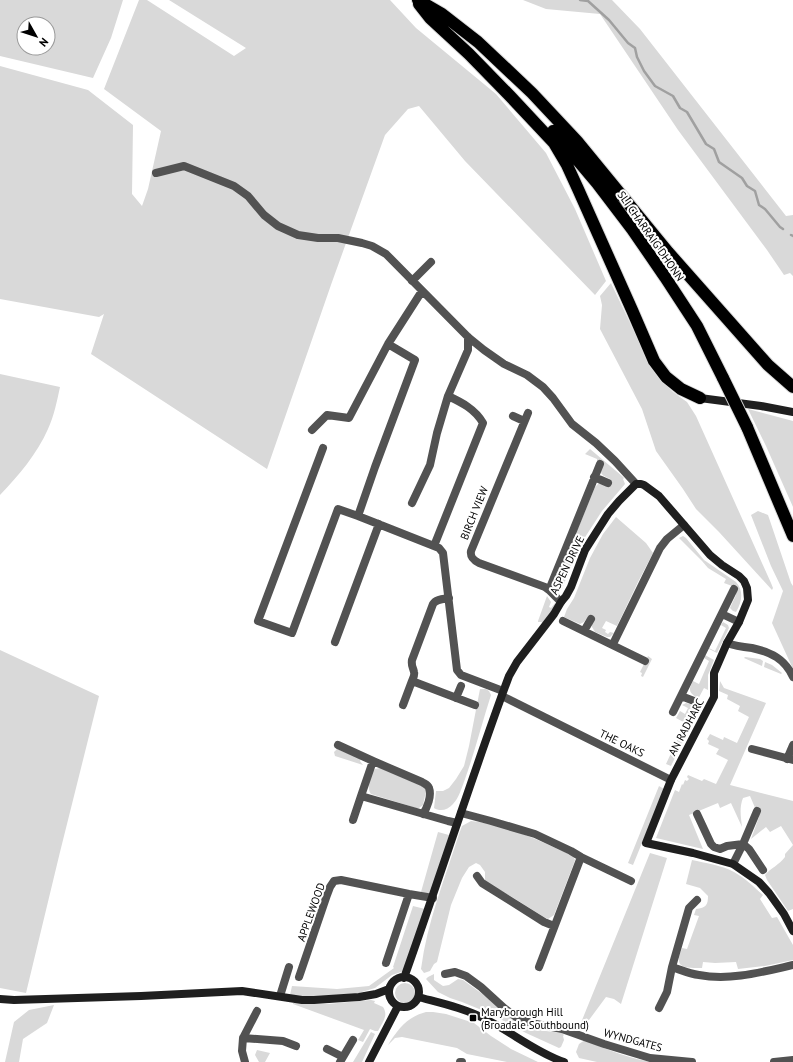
<svg xmlns="http://www.w3.org/2000/svg" width="793" height="1062" font-family="'PT Sans',sans-serif">
	<style>
		.green { fill: #d9d9d9; fill-rule: evenodd }
		.lines { fill: none; stroke-linecap: round; stroke-linejoin: round }
		.stream { stroke: #a0a0a0; stroke-width: 2.5 }
		.highway-casing { stroke: #dbdbdb; stroke-width: 14 }
		.street { stroke: #525252; stroke-width: 8 }
		.secondary { stroke: #1f1f1f; stroke-width: 8 }
		.highway { stroke: #000; stroke-width: 12 }
		.highway-bridge-casing { stroke: #dbdbdb; stroke-width: 14; stroke-linecap: butt }
		.highway-bridge { stroke: #000; stroke-width: 12 }
		.poi-dot { fill: #000; stroke: #fff; stroke-width: 1.5 }
		.labels { text-anchor: middle; stroke-width: 4; stroke-linejoin: round; paint-order: stroke }
		.street-label { font-size: 11px; fill: #000; stroke: #fff }
		.poi-label { font-size: 11px; fill: #000; stroke: #fff; text-anchor: start }
	</style>
	<rect width="100%" height="100%" fill="#fff"/>
	<path class="green" d="M0,0h123l-12,38 -18,40 -93,-22zM24,24h24v24h-24z
		M139,0h8l87,56 12,-8 -77,-48h221l26,28 80,66 50,59 29,56 31,72 -11,14 -130,-134 -46,-55 -11,3 -23,26 -53,147 -65,187 -176,-115 13,-40 -5,3 -99,-18v-233l88,24 45,35 -1,69 10,12 6,-17 13,-58 -57,-42z
		M523,0h89l28,29 146,187 7,-1v61l-3,-3 -6,2 -17,-25 -89,-120 -78,-116 -54,-5z
		M611,283l40,84 6,9 16,16 14,10 9,14 75,167 2,5 -1,2 -53,-58 -23,-23 -13,-20 -27,-38 -14,-42 -42,-80 2,-24 -2,-9z
		M0,374l60,13c-3,14 -6,29 -12,42 -11,25 -29,46 -48,66z
		M748,409l45,12v86l-27,-61z
		M590,449l32,27 2,2 -1,1 2,5 -23,27 -24,37 -16,41 -3,2 -2,-2v-2l3,-7 -3,-1 38,-92 3,-3h5l7,-5c-9,-4 -11,-5 -7,-14l-6,-3v-3l-12,-5z
		M758,511l10,4 23,68 2,3v83l-21,-46 11,-32 -12,-25 -20,-51z
		M616,517l30,26 7,10 -15,29 -21,44 -11,-5 -4,7 4,2 -1,2 3,2 2,-2 4,1 -4,4h-3l-12,-5 -3,-5v-4l-4,-6 -4,5 -4,2 -16,-7 3,-8 7,-11 16,-40 13,-24z
		M683,536l3,2 18,22 32,22c8,9 6,20 0,30l-3,-1 -3,-3 6,-13v-5l-4,-4 -8,-3 2,-4 -18,-11 -6,-7 -23,-23z
		M547,596l4,6 -2,5 2,1 4,-5v3l-12,17 -2,-1h-3v-1z
		M723,622l5,3 1,3 -12,25 -8,-4v-1l6,3 11,-23 -5,-3z
		M0,650l99,46 -39,156 -34,141 -26,-5z
		M705,655l9,5 -6,15v15l-4,-2 -15,28 5,3 -23,47 -5,-2 19,-41 -9,-5 4,-7 5,3 3,-6 -6,-3 4,-2 7,2 4,-7c-8,-6 -9,-8 -4,-17l6,3 10,-23 -5,-3z
		M648,656l4,3 -9,18 -2,-1 1,-3 -2,-1z
		M745,657l15,2 3,2 -1,5 -18,-8z
		M765,662l7,3 10,8 -1,1 -17,-7z
		M720,681l4,7 42,15 -36,82 63,16v108l-5,2 -21,-31 -2,-5c6,-7 14,-10 20,-18v-3l8,-9 -12,-19 -11,6 -4,-5 -15,12 8,-22 -9,-21 -7,2c-4,10 -2,19 -1,29l-11,-24 -11,5 -2,-5 -29,12 14,34 -47,-11 19,-48 4,2 3,-8 1,1 2,-5 2,1 2,-2 -2,-2 1,-2 14,6 2,-2 12,5 12,-24 -12,-6 3,-5 -11,-5 1,-3 -2,-2 3,-5 13,6 1,-3 13,6 12,-26 -11,-6 2,-5 -13,-7 1,-4 -9,-4z
		M480,689h6l3,2 2,4c-9,28 -16,56 -26,84 -3,8 -6,19 -12,25 -5,6 -13,8 -19,4l2,-17h7l6,-3 7,-9 8,-13 5,-20z
		M337,749l24,10 -1,2 3,4 -28,-9 -1,-4z
		M380,768l44,19 2,4 -3,14 -4,3h-3l-45,-14c-5,-7 0,-16 2,-23l2,-2z
		M659,786l5,3 -31,76 -5,-2z
		M471,821c34,3 72,21 102,35l2,4 -1,3 -20,52 -6,4 -4,-2 -32,-20 -27,-15v-10l-5,-7 -4,-2 -7,4 -7,11 -11,27 -14,57 -3,2 -4,7 -6,2 -3,-4c6,-47 24,-91 38,-135l3,-8z
		M438,832l11,3 -18,61 -10,-4z
		M650,853l17,5 -46,146 -7,-5 -8,-2 -17,23 -11,10z
		M692,860c13,3 29,5 42,12 11,6 20,15 29,23l-3,4 12,19 5,-1 16,28v15l-28,6 -27,3 -2,-7 -21,1 -12,-1 -1,6c-7,0 -23,1 -23,-7 -1,-4 2,-9 3,-13l5,1 12,-33 -5,-1 2,-6c10,-1 12,-4 12,-13l-8,-8 -14,-4z
		M413,906l12,3 -21,62 -12,4 -17,13 -20,6 -43,4 -22,-3 2,-9 45,3 32,-3 25,-18 -1,-1z
		M434,974v6l9,6 6,-1 9,-6 5,1 25,18 13,13 15,11 22,8 24,3 2,2 -1,1 1,4 -3,7 -2,1 -33,-15 -37,-20 -27,-11 -12,-4 -12,-6 -12,-13 2,-2z
		M395 993a10 10 0 1 1 20 0a10 10 0 1 1-20 0Z
		M371,1000l4,1 -1,2 9,4c6,9 -1,16 -5,24h-3l-5,-2 -7,13 -5,-2 6,-10 -71,-26v-1l34,1z
		M54,1005l-7,18 -24,16 -4,23h-14l9,-40 15,-12z
		M426,1012h7l13,2 28,9 17,13 20,13 27,13h-31l-40,-8 -10,-6 -55,-11 -7,1 -7,7c10,-16 19,-28 38,-33z
		M371,1032l4,2 -13,28h-9z
		M585,1040c23,10 47,20 71,22h-59l-18,-4 -3,-6 3,-8z
		M257,1050l13,3 -5,9h-6l-4,-7z"/>
	<g class="lines">
		<path class="stream" d="M580,0l8,1 21,19 19,23 7,5 2,9 7,14 11,15 18,10 7,12 7,4 19,32 8,5 5,13 23,16 5,8 8,5 4,14 6,4 15,18 3,2
			M791,235l2,1"/>
		<g class="highway-casing">
			<path id="highway" d="M418,0l24,14 36,28 54,51 45,48 91,111 100,113 25,22
				M419,4l11,14 39,36 41,42 44,47 13,22 11,24 54,121 22,51 12,16 15,12 19,9
				M553,131l44,52 35,46 33,48 32,49 26,52
				M747,427l46,109"/>
		</g>
		<path class="street" d="M156,173l28,-7 50,20 14,10 16,19 14,11 20,9 20,3h20l24,5 10,3 14,8 82,83 16,13 20,14 23,11 16,12 10,11 19,26 24,19 19,18 21,23
			M412,281l19,-19
			M388,344l27,16 -40,107 -17,49 81,32 4,5 14,117 4,5 42,16
			M528,413l-57,138c-1,6 2,9 8,12l66,24 4,3
			M513,416l11,5
			M312,430l15,-15 22,3 39,-74 34,-53
			M323,448l-65,173 34,12 46,-124 20,7
			M594,477l14,6
			M412,503l18,-38 7,-32 11,-37 20,-46v-13
			M434,546l49,-123c-8,-14 -22,-21 -35,-27
			M449,598c-6,1 -13,1 -16,6l-21,56c-1,6 1,7 2,12 1,3 -1,6 -2,9l63,24
			M561,602l-12,-12 51,-126
			M722,614l17,8
			M563,621l82,40
			M584,631l7,-12
			M335,642l44,-118
			M727,643c8,3 16,4 25,5 19,4 33,11 41,29
			M613,644l47,-96 7,-9 17,-14
			M502,696l169,84
			M681,696l13,5
			M456,698l5,-12
			M403,705l9,-24
			M673,712l61,-123
			M338,745l35,16
			M752,749l41,11
			M787,759l6,-14
			M461,813l30,8 44,13 36,17 10,6 50,24
			M423,814c4,-6 9,-18 6,-26 -1,-3 -4,-4 -7,-6l-49,-21 -12,35 87,25 9,2
			M697,814l14,30 3,3 6,2 7,-3 16,-2 6,5 14,21
			M353,820l8,-24
			M733,864l10,-20 14,-33
			M477,876l5,7 62,39 10,4
			M386,963l23,-69
			M539,967l42,-110
			M672,967c9,3 18,7 27,8 31,6 63,-3 94,-10
			M445,974l10,-2 11,4 15,11 23,21 12,9 15,6 31,6 42,15 46,14 42,4
			M299,977l28,-82 3,-8 4,-6 7,-1 68,14 24,4
			M280,996l9,-29
			M659,1008l8,-16 5,-25 17,-59 8,-8
			M243,1038l40,3 13,5
			M327,1049l16,8
			M245,1062l-3,-11 1,-13 14,-27
			M340,1062l13,-22
			M460,1062h2
			M774,1062l19,-2"/>
		<path class="secondary" d="M700,398l61,8 32,6
			M389 992a15 15 0 1 1 30 0a15 15 0 1 1-30 0Z
			M404,978c36,-101 68,-202 105,-302l8,-14 37,-48 7,-12 5,-6 5,-9 14,-37 23,-36 11,-13 17,-17h5l3,1 15,11 51,59 12,10 17,11 5,5 3,7 1,12 -9,22 -12,21 -13,30v24l-43,83 -25,63 47,10 40,11 26,18 10,11 15,21 9,17
			M418,997c22,6 46,11 67,22 27,13 50,33 79,43
			M0,999l14,1 127,-4 101,-5 60,9h12l45,-3 17,-3 13,-5
			M369,1062l29,-56"/>
		<use href="#highway" class="highway"/>
		<g class="highway-bridge-casing">
			<path id="highway-bridge" d="M723,378l24,49"/>
		</g>
		<use href="#highway-bridge" class="highway-bridge"/>
	</g>
	<rect class="poi-dot" x="469" y="1014" width="8" height="8" rx="2"/>
	<g class="labels">
		<g class="street-label">
			<text transform="translate(651 236) rotate(55)" y="4">SLI CHARRAIG DHONN</text>
			<text transform="translate(474 513) rotate(-68)" y="4">BIRCH VIEW</text>
			<text transform="translate(567 565) rotate(-64)" y="4">ASPEN DRIVE</text>
			<text transform="translate(686 727) rotate(-62)" y="4">AN RADHARC</text>
			<text transform="translate(622 743) rotate(26)" y="4">THE OAKS</text>
			<text transform="translate(311 912) rotate(-70)" y="4">APPLEWOOD</text>
			<text transform="translate(633 1040) rotate(15)" y="4">WYNDGATES</text>
		</g>
		<g class="poi-label">
			<text x="481" y="1016">Maryborough Hill<tspan x="481" dy="13">(Broadale Southbound)</tspan></text>
		</g>
	</g>
	<g transform="translate(36 36) rotate(129)"><circle r="19" fill="#ffffff" stroke="#999999"/>
	<path d="M0-3L7 15L0 10L-7 15Z" fill="#000000"/>
	<text y="-6" font-size="11" font-weight="bold" text-anchor="middle" fill="#000000">N</text>
	</g>
</svg>
